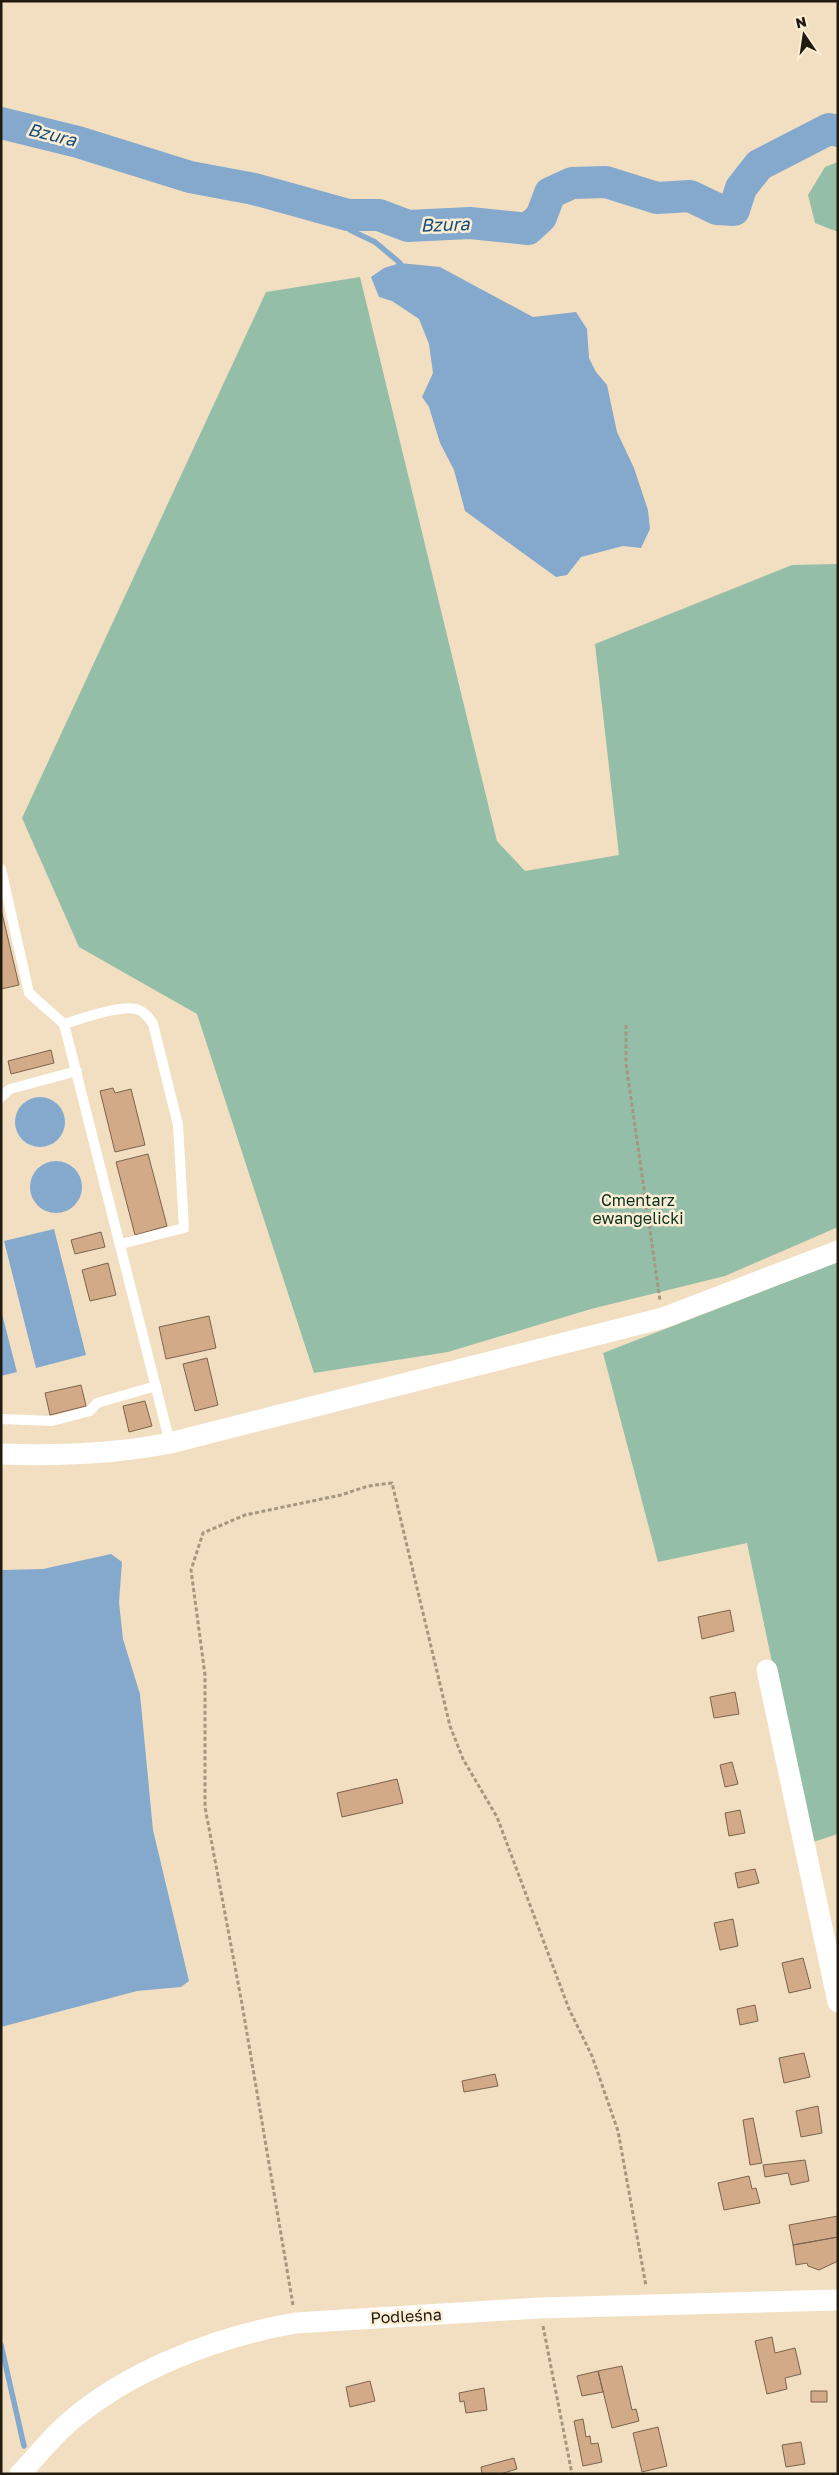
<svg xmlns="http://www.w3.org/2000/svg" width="839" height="2475" font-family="'Golos Text',sans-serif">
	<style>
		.green { fill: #95bea8 }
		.water { fill: #85a9cd }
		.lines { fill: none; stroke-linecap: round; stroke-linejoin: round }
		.stream { stroke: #85a9cd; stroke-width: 5.5 }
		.river { stroke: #85a9cd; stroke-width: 32 }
		.building { fill: #d2aa88; stroke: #7b634e }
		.path { stroke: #a4967f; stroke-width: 3; stroke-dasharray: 4 2.5; stroke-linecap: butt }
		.lane { stroke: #fff; stroke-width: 10 }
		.street { stroke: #fff; stroke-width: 21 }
		.labels { text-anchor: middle; stroke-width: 5; stroke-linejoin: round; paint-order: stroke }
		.park-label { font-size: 16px; fill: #063220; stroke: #fcedd5 }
		.street-label { font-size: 16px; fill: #201a0f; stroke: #fcedd5 }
		.water-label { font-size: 18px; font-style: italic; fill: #154d7b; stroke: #fcedd5 }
	</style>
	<rect width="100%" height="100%" fill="#f2dfc2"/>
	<path class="green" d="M838,162v70l-23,-9 -7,-28 17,-28z
		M360,277l137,564 28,30 94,-16 -24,-211 197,-79 46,-1v663l-113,49 -134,33 -143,43 -134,21 -117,-359 -118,-67 -57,-129 244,-526z
		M838,1262v572l-28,9 -63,-300 -89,19 -55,-209z"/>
	<path class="water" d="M400,263l40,4 93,50 43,-5 11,17 2,29 7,14 11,13 10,47 17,36 14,42 2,19 -9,19 -18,-2 -42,11 -14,18 -11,2 -91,-66 -11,-41 -14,-27 -11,-36 -7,-10 11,-24 -4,-29 -10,-25 -27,-18 -13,-4 -8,-20 13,-9z
		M15 1122a25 25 0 1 1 50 0a25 25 0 1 1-50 0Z
		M30 1187a26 26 0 1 1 52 0a26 26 0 1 1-52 0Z
		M54,1229l32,126 -50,13 -32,-127z
		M1,1310l16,62 -16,4z
		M111,1554l11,8 -3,40 4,37 17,55 13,136 36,151 -8,6 -44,4 -136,36v-457l42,-1z"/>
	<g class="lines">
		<path class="stream" d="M348,215l2,15 25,12 25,21
			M1,2345l23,101"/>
		<path class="river" d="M1,123l77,19 112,35 64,12 94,26h31l29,11 62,-3 58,6 13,-12 9,-24 22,-10 34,-1 51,16 33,-2 27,13 17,1 7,-22 18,-23 70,-36 9,2"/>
	</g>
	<path class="building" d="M1,909l18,76 -18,4z
		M51,1050l3,13 -43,11 -3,-13z
		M113,1088l2,5 16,-4 14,56 -30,7 -15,-61z
		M148,1154l19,72 -32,9 -19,-73z
		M101,1232l4,15 -30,7 -4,-14z
		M108,1263l8,32 -26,6 -8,-31z
		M209,1316l7,32 -50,11 -7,-32z
		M207,1358l11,47 -23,6 -12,-47z
		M81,1385l5,21 -36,9 -5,-22z
		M145,1401l7,25 -23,6 -6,-26z
		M730,1610l4,21 -32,8 -4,-22z
		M735,1692l4,22 -25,4 -4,-21z
		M732,1762l6,22 -13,3 -5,-22z
		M397,1779l6,24 -61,14 -5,-24z
		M740,1810l5,23 -16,3 -4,-23z
		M755,1869l4,14 -21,5 -3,-15z
		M733,1919l5,27 -18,4 -6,-27z
		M803,1958l8,30 -22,5 -7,-30z
		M755,2005l3,16 -18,4 -3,-16z
		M804,2053l6,24 -26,6 -5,-25z
		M495,2074l3,12 -34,6 -2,-11z
		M818,2106l4,27 -21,4 -5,-26z
		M753,2118l9,45 -12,2 -7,-45z
		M805,2160l4,21 -18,4 -3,-12 -23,4 -2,-12z
		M749,2176l3,13 4,-1 4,15 -36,7 -6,-27z
		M838,2216v21l-45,8 -4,-20z
		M838,2237v24l-19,9 -11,-4 -1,-3 -11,2 -3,-20z
		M772,2337l3,16 20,-5 6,26 -16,4 2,11 -20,5 -12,-53z
		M622,2366l10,44 4,-1 3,12 -27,7 -14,-57z
		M598,2371l5,21 -21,4 -5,-20z
		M370,2381l5,20 -25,6 -4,-20z
		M484,2388l3,22 -21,3 -2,-12 -4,1 -1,-9z
		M811,2391h16v11h-16z
		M583,2419l3,18 4,-1 1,8 7,-1 4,19 -19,4 -9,-45z
		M658,2427l9,39 -25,6 -9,-39z
		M801,2442l4,22 -19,3 -4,-22z
		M514,2458l3,11 -17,5h-18l-1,-7z"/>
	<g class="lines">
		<path class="path" d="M626,1025v39l34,236
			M293,2305l-51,-301 -37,-197v-132l-14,-105 12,-37 42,-18 96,-20 27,-9 24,-3 58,243 13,33 34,58 72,192 23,47 26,75 28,155
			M543,2326l29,148"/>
		<path class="lane" d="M1,869l28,124 35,31 106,419
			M64,1024c17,-5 60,-21 75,-14 7,3 10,8 14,14l25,101 6,103 -63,16
			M1,1097l9,-8 67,-18
			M1,1419l51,2 38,-10 7,-8 59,-17"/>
		<path class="street" d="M1,1454c57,2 114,0 169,-11l493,-125 175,-67
			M767,1670l71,332
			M20,2474c16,-17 30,-35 47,-50 61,-54 150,-87 228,-101l244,-15 299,-8"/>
	</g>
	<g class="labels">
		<g class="park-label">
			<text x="638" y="1206">Cmentarz<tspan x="638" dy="18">ewangelicki</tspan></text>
		</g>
		<g class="street-label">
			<text transform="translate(406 2316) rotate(-3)" y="6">Podleśna</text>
		</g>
		<g class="water-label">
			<text transform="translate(52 135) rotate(14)" y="6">Bzura</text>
			<text transform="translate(445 225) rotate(-2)" y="6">Bzura</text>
		</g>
	</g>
	<rect width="839" height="2475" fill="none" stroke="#201a0f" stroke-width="5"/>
	<g transform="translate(804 35) rotate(347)" stroke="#fcedd5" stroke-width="4" paint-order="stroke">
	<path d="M0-4L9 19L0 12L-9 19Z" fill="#201a0f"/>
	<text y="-8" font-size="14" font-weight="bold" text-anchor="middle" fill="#201a0f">N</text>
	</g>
</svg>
